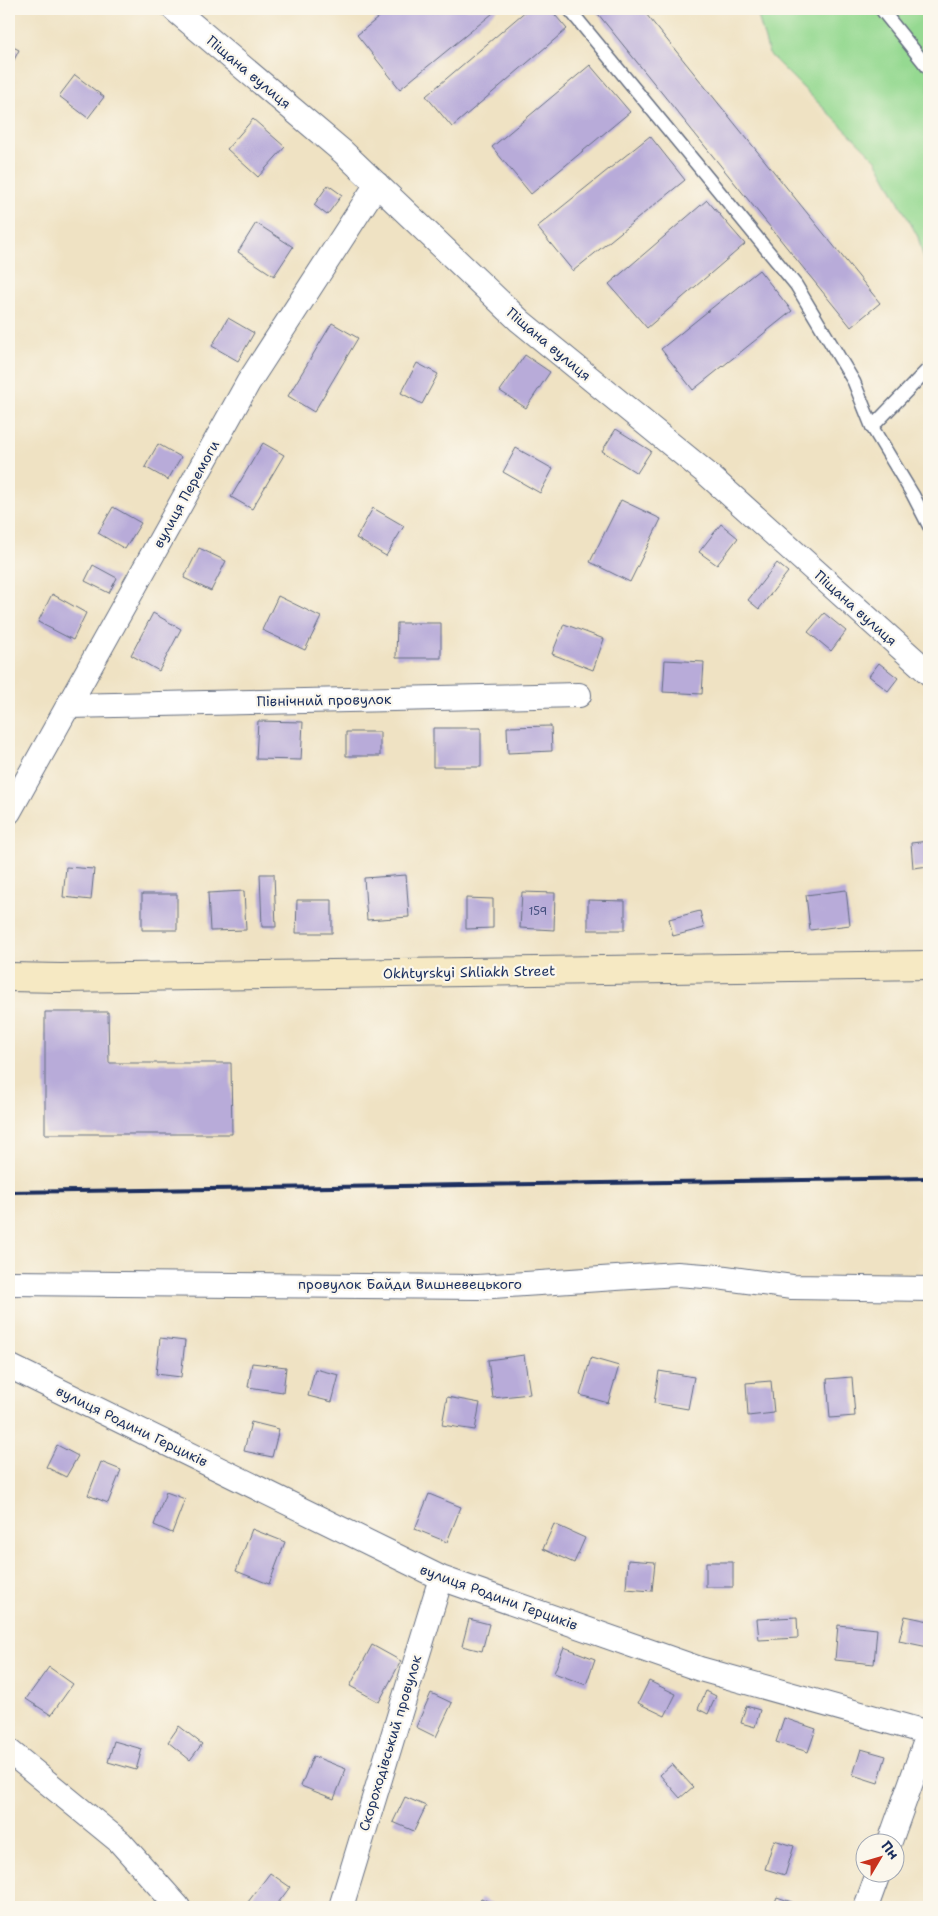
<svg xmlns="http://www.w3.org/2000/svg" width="938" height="1916" font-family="'Shantell Sans',sans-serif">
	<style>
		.green { fill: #95d991; stroke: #588478 }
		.building { fill: #b8abd9 }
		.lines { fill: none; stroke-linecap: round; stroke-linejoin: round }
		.lane-casing { stroke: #656e81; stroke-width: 15 }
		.street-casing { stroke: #656e81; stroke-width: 26 }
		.secondary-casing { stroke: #656e81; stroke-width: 30 }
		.lane { stroke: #fff; stroke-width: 12 }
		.street { stroke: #fff; stroke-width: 24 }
		.secondary { stroke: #f6e9c3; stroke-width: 28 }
		.rail { stroke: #1b2f5e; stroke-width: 4 }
		.labels { text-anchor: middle; stroke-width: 4.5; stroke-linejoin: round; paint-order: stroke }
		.number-label { font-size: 11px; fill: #424e7d }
		.street-label { font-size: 14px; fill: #1b2f5e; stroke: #fbf7ec }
	</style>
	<rect width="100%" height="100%" fill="#fbf7ec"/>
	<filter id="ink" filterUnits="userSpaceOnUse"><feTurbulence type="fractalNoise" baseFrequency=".02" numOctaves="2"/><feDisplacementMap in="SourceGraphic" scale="10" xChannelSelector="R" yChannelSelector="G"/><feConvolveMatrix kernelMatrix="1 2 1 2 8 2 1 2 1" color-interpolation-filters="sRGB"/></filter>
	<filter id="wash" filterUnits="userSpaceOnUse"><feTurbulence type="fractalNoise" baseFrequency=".0096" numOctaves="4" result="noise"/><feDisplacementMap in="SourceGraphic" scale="20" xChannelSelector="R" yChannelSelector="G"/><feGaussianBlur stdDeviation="1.12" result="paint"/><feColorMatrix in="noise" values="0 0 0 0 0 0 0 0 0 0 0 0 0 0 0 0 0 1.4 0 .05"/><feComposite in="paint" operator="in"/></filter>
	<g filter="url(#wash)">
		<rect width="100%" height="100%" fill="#efe2c3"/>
		<path class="green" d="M756,9h173v269l-11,-41 -42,-77 -107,-106z"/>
		<g id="blocks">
			<path class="building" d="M389,9h109l-98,80 -43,-54z
				M528,9h22l17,20 -115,98 -26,-31z
				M594,9h48l238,294 -29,24z
				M9,45l10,5 -10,20z
				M590,65l40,47 -99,82 -39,-47z
				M75,75l29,22 -16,21 -29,-22z
				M253,119l32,28 -27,30 -31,-28z
				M650,136l35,44 -112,91 -36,-44z
				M328,185l14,10 -15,20 -13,-10z
				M707,200l38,44 -98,84 -38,-44z
				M256,223l37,24 -19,29 -36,-24z
				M759,270l33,41 -99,79 -32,-41z
				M228,318l26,15 -16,28 -26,-15z
				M332,323l26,15 -44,74 -26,-16z
				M525,355l25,17 -24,36 -26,-17z
				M417,363l21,11 -16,30 -21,-11z
				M616,429l35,22 -14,22 -35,-22z
				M263,443l21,12 -32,54 -21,-12z
				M158,444l23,13 -13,23 -23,-13z
				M516,448l37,21 -13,24 -37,-21z
				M621,500l40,19 -31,63 -40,-20z
				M113,507l28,16 -16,26 -27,-16z
				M373,508l31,18 -18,30 -30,-18z
				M721,524l17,14 -21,27 -18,-13z
				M199,548l27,13 -15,30 -27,-13z
				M777,563l11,9 -29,37 -11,-9z
				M93,565l24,13 -8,15 -24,-12z
				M52,594l34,19 -13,27 -35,-18z
				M278,596l43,21 -16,33 -43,-20z
				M153,613l28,16 -22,42 -28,-16z
				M824,613l22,18 -15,20 -23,-19z
				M397,623h44v35h-45z
				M564,624l40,15 -11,31 -41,-16z
				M665,660l39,2 -2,32 -39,-2z
				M879,663l19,15 -10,13 -19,-15z
				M258,721l45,1 -2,38 -45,-1z
				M551,726l1,25 -44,2 -1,-26z
				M433,728h48v39h-48z
				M346,732h34v24h-34z
				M929,841v25l-16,2 -2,-25z
				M66,867l28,2 -3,31 -28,-3z
				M260,874h14l2,53h-14z
				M406,875l3,42 -42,3 -3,-42z
				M846,890l4,35 -40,5 -4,-35z
				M244,891l2,39 -36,1 -2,-38z
				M522,892l33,1 -1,37 -34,-2z
				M142,894h35v36h-35z
				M466,898l27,1v29l-27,1z
				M297,900h35v33h-36z
				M588,900l37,1v29h-37z
				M700,911l4,17 -31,8 -4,-17z
				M45,1012h63l1,51h122l1,71h-187z
				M160,1338l25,3 -4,36 -25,-3z
				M524,1355l6,39 -37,4 -5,-38z
				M591,1358l28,8 -11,37 -28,-8z
				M252,1363l34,4 -3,25 -35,-5z
				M315,1369l24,6 -7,27 -24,-6z
				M659,1371l35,6 -6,32 -34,-6z
				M852,1377l3,39 -25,2 -3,-39z
				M771,1381l3,32 -26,3 -2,-33z
				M447,1397l33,6 -5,27 -33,-5z
				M251,1422l28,7 -7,28 -28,-6z
				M57,1445l21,11 -12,21 -20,-10z
				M101,1462l20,8 -13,33 -20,-8z
				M166,1492l19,7 -13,34 -18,-8z
				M429,1494l32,13 -14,35 -32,-13z
				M554,1524l31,14 -11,25 -31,-14z
				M252,1529l33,13 -16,42 -33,-13z
				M628,1560l27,2 -3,29 -26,-2z
				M706,1562h27v25h-27z
				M905,1616l24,5 -1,26 -29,-6z
				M797,1617l1,21 -39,2 -2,-21z
				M469,1619l20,5 -7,27 -20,-5z
				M838,1625l39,4 -3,35 -39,-4z
				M372,1645l29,16 -22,41 -29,-16z
				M564,1647l31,12 -9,26 -32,-12z
				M49,1667l24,17 -22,31 -25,-16z
				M649,1681l27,13 -11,22 -27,-13z
				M706,1691l10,5 -8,18 -10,-5z
				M431,1693l21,10 -16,34 -20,-10z
				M746,1706l14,4 -5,17 -14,-4z
				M784,1718l32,11 -8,23 -32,-10z
				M179,1726l23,18 -12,16 -22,-18z
				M114,1741l28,8 -6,21 -28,-8z
				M861,1749l25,7 -8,27 -25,-8z
				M313,1756l33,13 -12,30 -33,-13z
				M672,1764l21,23 -13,11 -20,-23z
				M405,1797l21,9 -12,25 -21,-9z
				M774,1840l20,6 -9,29 -20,-6z
				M270,1873l20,14 -15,20h-20l-7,-5z
				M777,1897l29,10h-33z
				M481,1898l19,9h-23z"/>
		</g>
	</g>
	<g filter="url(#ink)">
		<use href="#blocks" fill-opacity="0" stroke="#656e81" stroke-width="1"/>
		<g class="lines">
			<g class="lane-casing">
				<path id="lane" d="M569,9l227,276 58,97 18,45 41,68 16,31
					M881,9l48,60
					M872,427l57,-59"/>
			</g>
			<g class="street-casing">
				<path id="street" d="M174,9l169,143 177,169 185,151 224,201
					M69,706l510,-11
					M9,812l239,-429 129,-199
					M9,1283l469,4 199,-13 41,3 74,10 137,2
					M9,1366l432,212 259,91 229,64
					M9,1751l111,91 58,65
					M889,1844l40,-112
					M341,1907l100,-329
					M866,1907l12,-33"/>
			</g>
			<g class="secondary-casing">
				<path id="secondary" d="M9,977l52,1 868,-13"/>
			</g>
			<use href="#lane" class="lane"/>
			<use href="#street" class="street"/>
			<use href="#secondary" class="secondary"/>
			<path class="rail" d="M9,1192l920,-14"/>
		</g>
	</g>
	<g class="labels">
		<g class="number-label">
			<text x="538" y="915">159</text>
		</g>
		<g class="street-label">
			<text transform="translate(249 72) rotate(40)" y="5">Піщана вулиця</text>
			<text transform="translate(549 344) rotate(40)" y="5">Піщана вулиця</text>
			<text transform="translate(186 494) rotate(-61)" y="5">вулиця Перемоги</text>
			<text transform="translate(856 608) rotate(42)" y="5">Піщана вулиця</text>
			<text transform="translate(324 700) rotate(-1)" y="5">Північний провулок</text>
			<text transform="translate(469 972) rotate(-1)" y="5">Okhtyrskyi Shliakh Street</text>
			<text x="410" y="1289">провулок Байди Вишневецького</text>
			<text transform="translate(132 1426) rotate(26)" y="5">вулиця Родини Герциків</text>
			<text transform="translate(499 1597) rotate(20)" y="5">вулиця Родини Герциків</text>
			<text transform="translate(390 1743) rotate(-73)" y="5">Скороходівський провулок</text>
		</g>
	</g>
	<rect width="938" height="1916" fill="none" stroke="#fbf7ec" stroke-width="30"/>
	<g transform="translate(880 1858) rotate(52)"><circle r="24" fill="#fbf7ec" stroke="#a1a7b3"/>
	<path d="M0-4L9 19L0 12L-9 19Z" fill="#c8321e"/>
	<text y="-8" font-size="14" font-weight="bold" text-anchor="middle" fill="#1b2f5e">Пн</text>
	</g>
</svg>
